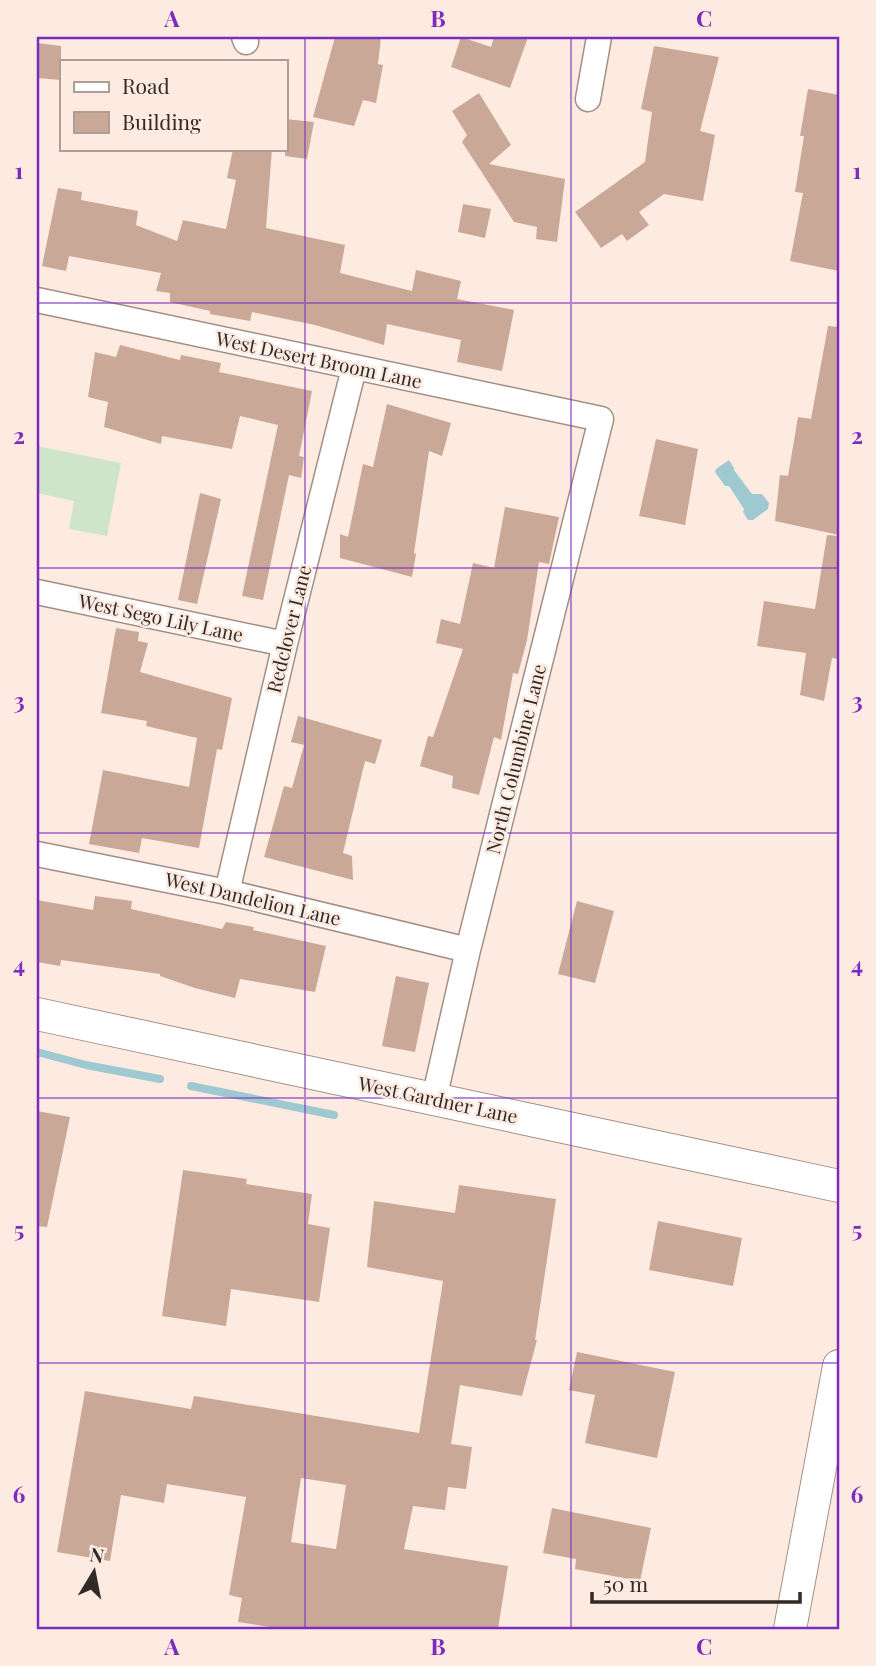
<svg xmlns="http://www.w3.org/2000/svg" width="876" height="1666" font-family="'Playfair Display',serif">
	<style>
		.green { fill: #cfe5ca }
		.water { fill: #9fc9d0 }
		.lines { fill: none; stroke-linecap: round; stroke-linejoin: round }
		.stream { stroke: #9fc9d0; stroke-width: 8 }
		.building { fill: #c9a898; fill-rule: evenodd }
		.minor-casing { stroke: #a28e84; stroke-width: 27 }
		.tertiary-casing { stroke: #a28e84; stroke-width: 34 }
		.minor { stroke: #fff; stroke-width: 24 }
		.tertiary { stroke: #fff; stroke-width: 32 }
		.grid { fill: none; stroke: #7b2cbf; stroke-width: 2; stroke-opacity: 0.55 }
		.labels { text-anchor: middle; stroke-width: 5; stroke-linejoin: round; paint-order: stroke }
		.street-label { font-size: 19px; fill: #322a26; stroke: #fdebe2 }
		.neatline { fill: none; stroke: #7b2cbf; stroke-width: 2.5 }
		.grid-label { font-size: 23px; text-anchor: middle; font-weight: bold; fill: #7b2cbf }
	</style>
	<rect width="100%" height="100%" fill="#fdebe2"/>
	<path class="green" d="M37,446l84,17 -14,73 -38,-7 5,-28 -37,-8z"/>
	<path class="water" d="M729,460l5,8v2l18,24h10l7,9 -1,6 -15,11h-5l-5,-8 1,-3 -15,-23h-4l-10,-14 1,-3z"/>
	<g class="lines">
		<path class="stream" d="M37,1052l49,13 74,14
			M191,1086l143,29"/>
	</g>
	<path class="building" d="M335,37h46l-3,27 5,1 -7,38 -13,-3 -9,26 -41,-9z
		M461,37l30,10 3,-10h34l-18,51 -59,-21z
		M37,43l24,3v34l-24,-2z
		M654,46l65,11 -19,74 15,4 -12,66 -39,-7 -25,18 10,13 -22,16 -5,-7 -21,14 -26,-36 70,-50 7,-50 -11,-3z
		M808,89l31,6v176l-49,-10 13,-68 -8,-1 9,-56h-4z
		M479,93l32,52 -22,19 76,15 -8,63 -21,-3 1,-12 -23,-5 -52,-80 5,-7 -15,-24z
		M285,119l29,3 -7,37 -22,-3z
		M233,149h39l-6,79 79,17 -5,28 72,18 4,-21 45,11 -4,18 57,11 -12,61 -45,-9 4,-22 -74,-16 -3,21 -69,-20 -63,-13 -2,9 -40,-7v-3l-40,-9v-9l-14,-2 5,-18 -92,-17 -3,15 -24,-5 16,-78 24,4 -1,8 57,11 -2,14 41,16 6,-21 43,9 10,-49 -9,-2z
		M463,204l28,5 -6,29 -27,-6z
		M828,326l11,1v208l-64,-14 5,-46 8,1 10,-59 13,2z
		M120,345l60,15 1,-5 40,8 -2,9 93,19 -13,65 5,1 -3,21 -12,-3 -26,125 -21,-4 36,-171 -38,-9 -8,33 -70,-13 -1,8 -57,-17 4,-25 -20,-5 7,-45 21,5z
		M387,404l64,19 -9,33 -13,-5 -15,102 2,1 -4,23 -72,-19v-24l8,3 15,-73 10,3z
		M656,439l42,10 -13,76 -46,-9z
		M200,493l21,6 -24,105 -19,-4z
		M505,507l54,10 -10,47 -10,-2 -12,78 -9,34 -5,-1 -12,67 -7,-3 -15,58 -27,-7 1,-12 -33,-10 8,-30 5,1 30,-88 -27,-6 5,-24 19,5 13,-61 21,5z
		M827,535l12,1v123l-7,-1 -8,43 -24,-6 6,-42 -49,-7 7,-45 51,8z
		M116,628l23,4 -1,9 10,2 -8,29 92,26 -10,52 -5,-1 -18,99 -57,-10 -3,15 -50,-9 14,-74 86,17 8,-49 -51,-12 1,-5 -46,-8z
		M298,716l84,24 -7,24 -10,-3 -22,92 9,3 1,24 -89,-23 20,-71 8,2 12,-43 -13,-3z
		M95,896l37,5 -1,8 91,20 4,-7 28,5 -1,3 73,16 -11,46 -75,-13 -5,19 -40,-10 -35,-12v-2l-99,-14 -1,6 -23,-4v-62l56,10z
		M577,901l37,10 -19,72 -37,-9z
		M396,976l33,7 -14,69 -33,-6z
		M37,1111l33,6 -23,110 -10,-1z
		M183,1170l64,9 -1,5 66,10 -4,30 22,4 -11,74 -88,-13 -5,37 -64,-10z
		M459,1185l97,14 -21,141h2l-15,56 -62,-11 -9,59 21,3 -6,42 -18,-2 -3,23 -32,-4 -9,43 104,17 -10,63h-216l-44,-7 4,-24 -13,-3 17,-98 -79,-13 -3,19 -43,-8 -11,66 -53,-9 28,-161 106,18 3,-13 225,37 24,-152 -76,-14 7,-66 81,12zM301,1478l45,7 -10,64 -45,-7z
		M658,1221l84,17 -9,48 -84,-16z
		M577,1352l98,20 -18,86 -72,-15 10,-48 -26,-5z
		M552,1508l99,20 -11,53 -65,-12 1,-10 -33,-6z"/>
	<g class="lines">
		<g class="minor-casing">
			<path id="minor" d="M244,37l2,5
				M588,99l11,-62
				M37,300l564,119 -133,531 -34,149
				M37,592l248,52
				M37,854l190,38 241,58
				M227,892l58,-248 69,-276"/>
		</g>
		<g class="tertiary-casing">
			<path id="tertiary" d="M37,1014l802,172
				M790,1629l49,-263"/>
		</g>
		<use href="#minor" class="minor"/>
		<use href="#tertiary" class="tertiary"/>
	</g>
	<path class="grid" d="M305,37v1592M571,37v1592M37,303h802M37,568h802M37,833h802M37,1098h802M37,1363h802"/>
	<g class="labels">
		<g class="street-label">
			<text transform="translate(319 360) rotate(12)" y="7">West Desert Broom Lane</text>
			<text transform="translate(161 618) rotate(12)" y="7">West Sego Lily Lane</text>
			<text transform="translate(289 629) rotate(-76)" y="7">Redclover Lane</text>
			<text transform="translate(516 759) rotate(-76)" y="7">North Columbine Lane</text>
			<text transform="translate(253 899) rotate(13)" y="7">West Dandelion Lane</text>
			<text transform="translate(438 1100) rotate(12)" y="7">West Gardner Lane</text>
		</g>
	</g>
	<rect width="876" height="1666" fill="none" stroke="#fdebe2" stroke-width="77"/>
	<rect x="60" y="60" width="228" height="91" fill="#fdebe2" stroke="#ac9e97" stroke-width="2"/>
	<rect x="74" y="82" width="35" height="10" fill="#ffffff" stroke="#ac9e97" stroke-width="2"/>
	<text x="122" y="94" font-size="21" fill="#322a26">Road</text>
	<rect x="74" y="112" width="35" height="21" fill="#c9a898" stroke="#ac9e97" stroke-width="2"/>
	<text x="122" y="130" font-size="21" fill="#322a26">Building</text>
	<g transform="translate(94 1572) rotate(10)" stroke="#fdebe2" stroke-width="5" paint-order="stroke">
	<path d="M0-5L12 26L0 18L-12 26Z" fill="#322a26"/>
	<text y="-10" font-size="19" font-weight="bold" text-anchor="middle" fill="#322a26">N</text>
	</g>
	<path d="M592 1592v10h208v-10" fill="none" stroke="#322a26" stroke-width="3.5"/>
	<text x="603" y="1592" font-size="21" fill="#322a26" stroke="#fdebe2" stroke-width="5" paint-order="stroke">50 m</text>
	<rect x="38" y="38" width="800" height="1590" class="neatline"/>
	<g class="grid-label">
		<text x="172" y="27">A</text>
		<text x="438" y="27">B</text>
		<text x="704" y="27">C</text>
		<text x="19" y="179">1</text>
		<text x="857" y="179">1</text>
		<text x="19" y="444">2</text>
		<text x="857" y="444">2</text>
		<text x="19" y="709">3</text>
		<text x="857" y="709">3</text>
		<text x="19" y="973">4</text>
		<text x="857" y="973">4</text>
		<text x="19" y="1238">5</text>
		<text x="857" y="1238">5</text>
		<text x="19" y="1503">6</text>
		<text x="857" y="1503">6</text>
		<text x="172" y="1655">A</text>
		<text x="438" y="1655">B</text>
		<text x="704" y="1655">C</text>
	</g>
</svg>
